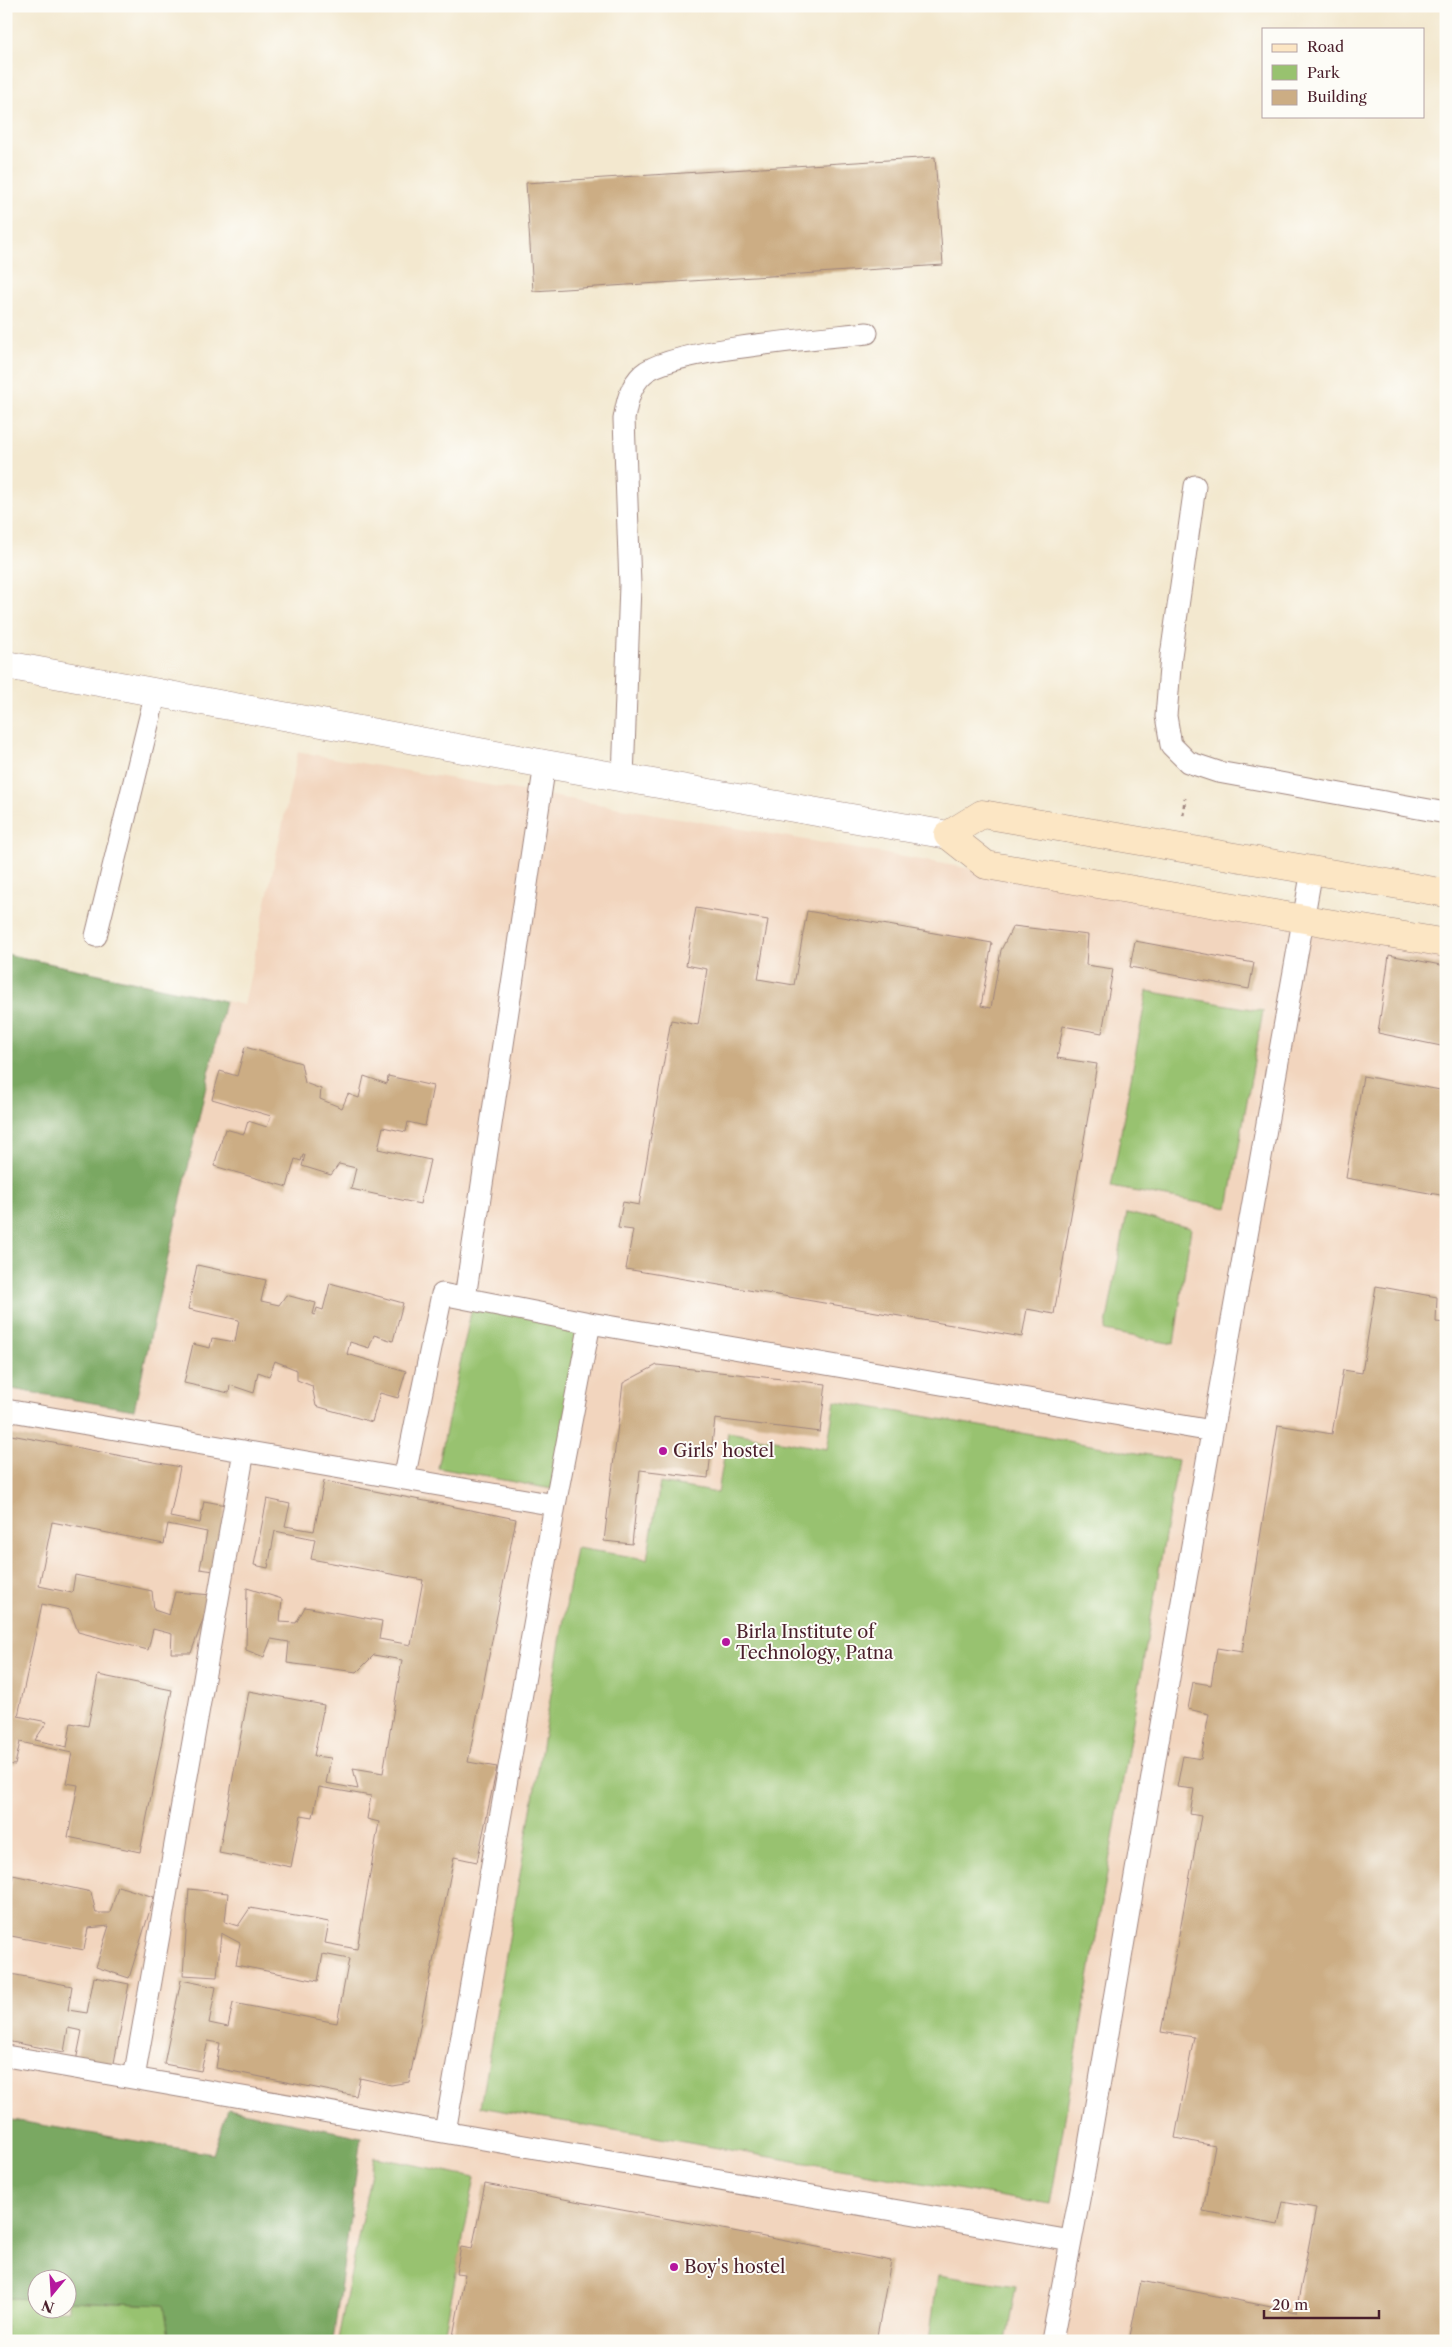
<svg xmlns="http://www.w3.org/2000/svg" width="1452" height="2347" font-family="'Libre Caslon Text',serif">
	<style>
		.built { fill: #f2d5be; fill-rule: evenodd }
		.green { fill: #98c26f; stroke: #71704d }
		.forest { fill: #7aa862; stroke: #626446 }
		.building { fill: #ccad84 }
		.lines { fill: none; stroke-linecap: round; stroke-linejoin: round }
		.lane-casing { stroke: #9e847d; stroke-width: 23 }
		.street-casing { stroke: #9e847d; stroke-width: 29 }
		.secondary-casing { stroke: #9e847d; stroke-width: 29 }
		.path { stroke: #9e847d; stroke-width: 3; stroke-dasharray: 4 4; stroke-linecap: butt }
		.lane { stroke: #fff; stroke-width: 21 }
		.street { stroke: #fff; stroke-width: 28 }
		.secondary { stroke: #fce6c4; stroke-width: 28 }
		.poi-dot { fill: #b5179e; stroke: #fdfcf7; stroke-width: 2 }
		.labels { text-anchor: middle; stroke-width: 4; stroke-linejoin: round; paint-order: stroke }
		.poi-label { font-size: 18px; fill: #4a1f2b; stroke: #fdfcf7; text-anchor: start }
	</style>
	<rect width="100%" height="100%" fill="#fdfcf7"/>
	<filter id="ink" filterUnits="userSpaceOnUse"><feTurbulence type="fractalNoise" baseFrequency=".02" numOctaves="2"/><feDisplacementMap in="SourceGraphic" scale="10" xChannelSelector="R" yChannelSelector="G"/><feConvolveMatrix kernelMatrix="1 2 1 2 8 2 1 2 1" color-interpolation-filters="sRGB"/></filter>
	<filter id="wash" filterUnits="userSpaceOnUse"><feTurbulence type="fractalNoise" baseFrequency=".0096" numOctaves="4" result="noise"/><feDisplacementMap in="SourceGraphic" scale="20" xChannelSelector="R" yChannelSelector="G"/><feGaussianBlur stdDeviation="1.12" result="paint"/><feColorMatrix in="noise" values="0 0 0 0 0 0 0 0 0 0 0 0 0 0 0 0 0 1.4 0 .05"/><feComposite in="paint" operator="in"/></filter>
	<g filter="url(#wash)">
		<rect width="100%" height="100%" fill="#f3e8cf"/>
		<path class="built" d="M298,752l1148,199v1390h-1440v-1387l238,51zM38,2280h30v30h-30z"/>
		<path class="green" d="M1147,991l116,20 -35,197 -117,-21z
			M1127,1213l64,15 -17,116 -69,-13z
			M472,1307l112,20 -32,162 -114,-21z
			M835,1401l343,59 -128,745 -570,-98 96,-559 71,11 13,-76 58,10 10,-61 99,17z
			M374,2157l101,20 -32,164h-94l-11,-2z
			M938,2274l78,12 -10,55h-77z
			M6,2298l31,1 1,11h30v-9l97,4 5,36h-164z"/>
		<path class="forest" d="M6,954l219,47 -91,409 -128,-22z
			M228,2109l133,28 -28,204h-163l-6,-36 -96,-4v-21h-30l-1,19 -31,-1v-179l207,35z"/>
		<g id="blocks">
			<path class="building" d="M935,157l8,108 -410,26 -7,-108z
				M696,908l72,12 -10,59 36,6 13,-74 185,32 -11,63 10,2 10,-58 12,-24 75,9 -2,30 27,4 -11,64 -39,-7 -6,32 40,6 -43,250 -27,-5 -5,28 -396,-68 7,-39 -15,-2 5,-26 16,3 32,-185 27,5 9,-56 -21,-4z
				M1135,941l119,22 -5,26 -119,-22z
				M1389,955l57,11v81l-68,-14z
				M245,1047l56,16 4,20 16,6 -1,10 22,9 6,-14 11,4 5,-22 23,8 1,-8 45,10 -8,40 -17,-4 -2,10 -23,-5 -5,22 52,11 -10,44 -69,-15 5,-21 -17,-4 -8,11 -29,-9 3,-11h-2l-2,6 -6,-2 -8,28 -73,-21 11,-37 19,5 4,-13 19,6 4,-11 -59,-17 8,-28 17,5z
				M1363,1076l83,15v105l-100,-18z
				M197,1265l69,15 -5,21 18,4 7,-10 30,8 -3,11 2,1 2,-7 6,2 7,-27 73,20 -10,38 -19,-6 -5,13 -19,-6 -3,12 59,17 -8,27 -18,-5 -8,29 -56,-16 -4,-20 -15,-6v-10l-22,-9 -6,15 -11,-4 -4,21 -24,-8 -1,8 -45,-10 9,-39 17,4 2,-10 23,4 4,-22 -51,-11z
				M1376,1286l61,11 -1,25 10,1v1018h-317l12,-60 155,31 20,-104 -33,-6 -5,23 -75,-14 12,-65 -40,-8 19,-101 -33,-5 40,-216 -11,-2 4,-25 -17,-2 6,-31 18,3 8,-45 -21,-5 5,-27 18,3 6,-37 25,4 36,-227 54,9 11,-64 19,3z
				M657,1365l169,19 -6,48 -105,-13 -7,59 -68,-8 -8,74 -28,-3 19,-158z
				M6,1434l174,33 -10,50 30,6 4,-22 22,4 -12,66 -14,-2 7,-37 -39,-8 -4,20 -112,-22 -13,64 33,7 3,-18 77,16 2,19 15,5 6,-23 37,3 -21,58h-20l1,-19 -19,-5 -5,21 -70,-18 -8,-22 -28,-6 -24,112 29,6 -12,18 32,7 4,-24 17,3 10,-51 74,15 -32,162 -72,-15 10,-52 -12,-2 6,-30 -52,-11 -5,23 -9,-1z
				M324,1481l192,38 -48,243 29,5 -20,95 -23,-5 -45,225 -18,3 -31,-7 -4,18 -140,-28 4,-25 -12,-2 -7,30 -37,-7 17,-84 35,7 -7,36 19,4 5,-24 104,20 12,-64 -26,-5 -5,27 -82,-16 4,-22 -19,-10 -4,44 -34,-2 6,-86 39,4 -3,29 13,4 12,-18 79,14 -4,21 32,6 22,-127 -12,-3 4,-23 -52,-9 -6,30 -12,-2 -10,52 -72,-14 30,-162 75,14 -10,51 17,2 -5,25 32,6 -5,-21 30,5 19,-113 -28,-5 -17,17 -70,-9 2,-21 -18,-3 -7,18 -18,-7 1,-62 35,11 -2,23 16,1 9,-16 77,14 -3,18 32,6 12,-65 -112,-21 4,-20 -40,-8 -7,37 -14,-3 13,-66 23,5 -5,22 29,5z
				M13,1875l78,17 5,21h14l8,-27 36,11 -25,81 -33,-11 13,-41 -21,2 -4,22 -78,-15v-39l3,1z
				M6,1973l66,13 -4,24 19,3 7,-36 35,7 -16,84 -37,-7 6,-30 -14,-3 -4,24 -58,-11z
				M485,2184l406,77 -15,80h-424l13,-67 -9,-1 5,-26 11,2z"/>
		</g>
	</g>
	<g filter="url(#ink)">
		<use href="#blocks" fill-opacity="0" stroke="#9e847d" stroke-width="1"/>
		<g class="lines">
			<g class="lane-casing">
				<path id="lane" d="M1195,486l-24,170 -5,60 5,29 17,17 30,10 228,41
					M623,778l7,-193 -6,-166c3,-17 6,-33 19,-45 27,-25 181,-36 224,-41
					M96,936l60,-244
					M465,1298l80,-534
					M6,1410l549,95 35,-182 622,108
					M404,1479l38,-185 148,29
					M6,2056l1065,185
					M134,2078l110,-627
					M445,2132l110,-627
					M1052,2341l33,-173 98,-572 129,-726"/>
			</g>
			<g class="street-casing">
				<path id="street" d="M6,665l539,99 403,71"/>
			</g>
			<g class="secondary-casing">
				<path id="secondary" d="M1446,893l-464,-79 -34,21 38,30 460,78"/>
			</g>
			<path class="path" d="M1183,815l2,-17"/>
			<use href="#lane" class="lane"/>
			<use href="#street" class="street"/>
			<use href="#secondary" class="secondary"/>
		</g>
	</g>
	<g class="poi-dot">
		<circle cx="663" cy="1451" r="5"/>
		<circle cx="726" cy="1642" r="5"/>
		<circle cx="674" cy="2267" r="5"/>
	</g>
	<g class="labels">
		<g class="poi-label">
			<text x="673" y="1457">Girls' hostel</text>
			<text x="736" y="1638">Birla Institute of<tspan x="736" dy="21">Technology, Patna</tspan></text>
			<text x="684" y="2273">Boy's hostel</text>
		</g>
	</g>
	<rect width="1452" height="2347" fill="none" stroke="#fdfcf7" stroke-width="25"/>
	<rect x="1262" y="28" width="162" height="90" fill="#fdfcf7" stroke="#b5a4a5"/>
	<rect x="1272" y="44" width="25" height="8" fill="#fce6c4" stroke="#b5a4a5"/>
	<text x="1307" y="52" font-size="15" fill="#4a1f2b">Road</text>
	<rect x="1272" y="65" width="25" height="15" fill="#98c26f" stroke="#b5a4a5"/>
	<text x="1307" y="78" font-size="15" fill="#4a1f2b">Park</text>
	<rect x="1272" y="90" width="25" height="15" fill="#ccad84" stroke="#b5a4a5"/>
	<text x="1307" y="102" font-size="15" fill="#4a1f2b">Building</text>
	<g transform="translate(52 2294) rotate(198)"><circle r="24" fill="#fdfcf7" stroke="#b5a4a5"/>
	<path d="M0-4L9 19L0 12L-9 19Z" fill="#b5179e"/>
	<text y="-8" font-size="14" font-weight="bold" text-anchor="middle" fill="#4a1f2b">N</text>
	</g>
	<path d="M1264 2310v8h115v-8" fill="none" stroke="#4a1f2b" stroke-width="2.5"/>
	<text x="1272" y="2310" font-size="15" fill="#4a1f2b" stroke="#fdfcf7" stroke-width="4" paint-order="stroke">20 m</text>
</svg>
